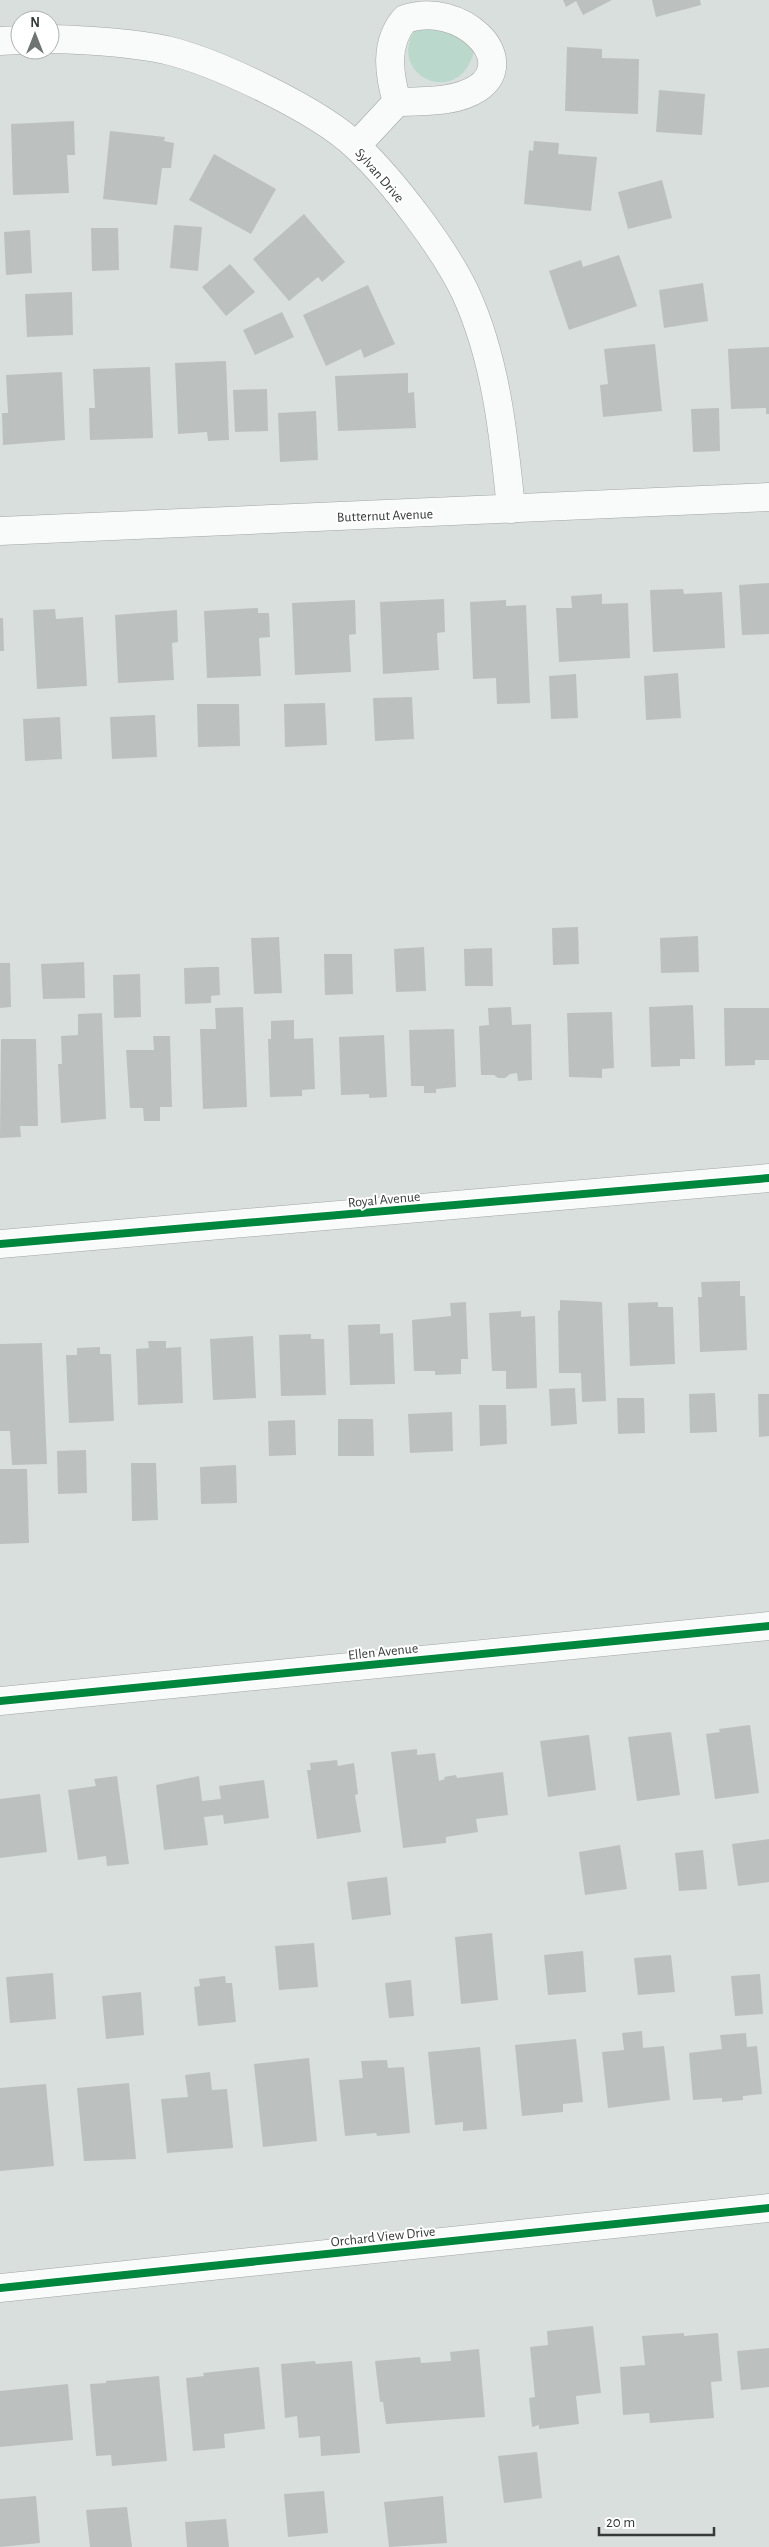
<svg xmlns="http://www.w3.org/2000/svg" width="769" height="2547" font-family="'Alegreya Sans',sans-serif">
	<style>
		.green { fill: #bad8cc }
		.building { fill: #bcc1bf }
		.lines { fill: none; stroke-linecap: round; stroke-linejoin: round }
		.minor-casing { stroke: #a2a7a4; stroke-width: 29 }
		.minor { stroke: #f9fafa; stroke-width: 28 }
		.cycleway-casing { stroke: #fff; stroke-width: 11 }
		.cycleway { stroke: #00873e; stroke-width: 8 }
		.labels { text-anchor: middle; stroke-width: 4; stroke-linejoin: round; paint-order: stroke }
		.street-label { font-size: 14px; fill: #353a38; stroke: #fff }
	</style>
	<rect width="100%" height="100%" fill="#d9dfdc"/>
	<path class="green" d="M446,17l28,34c-13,54 -77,30 -64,-11 2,-6 7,-14 13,-17 7,-3 16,-4 23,-6z"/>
	<path class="building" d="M563,0h49l-29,15 -7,-14 -10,6z
		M652,0h48l1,5 -45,12z
		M567,47l35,2v9l37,1 -1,55 -73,-3z
		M659,90l46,4 -3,41 -46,-3z
		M74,121l1,34h-8l2,38 -56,2 -2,-71z
		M110,131l55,6 -1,4 10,2 -3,25h-9l-5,37 -54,-6z
		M534,141l25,2 -1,11 39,3 -6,54 -67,-7 5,-54 4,1z
		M214,154l62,35 -25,45 -62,-34z
		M662,180l10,38 -44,11 -10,-37z
		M304,214l41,48 -23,20 -4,-5 -29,24 -36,-42z
		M174,225l28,2 -4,44 -28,-3z
		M91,228h27l1,42 -27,1z
		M30,230l2,43 -26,2 -2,-43z
		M619,255l18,51 -68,24 -20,-59 32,-11 2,7z
		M230,264l25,28 -29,24 -24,-29z
		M703,283l5,38 -44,7 -5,-38z
		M368,285l27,59 -31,14 -3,-9 -35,17 -23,-51z
		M72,292l1,43 -46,2 -2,-43z
		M282,312l12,25 -39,18 -12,-25z
		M655,344l7,67 -59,6 -3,-32 8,-1 -4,-35z
		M769,347v67h-3v-6l-35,1 -3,-60z
		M226,361l3,79 -21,1 -1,-9 -29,2 -3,-71z
		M150,367l3,71 -63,2 -1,-32h6l-2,-39z
		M62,372l3,68 -62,5 -1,-32h6l-2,-38z
		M408,373v20l6,-1 2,36 -78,3 -3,-55z
		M267,389l1,42 -33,1 -2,-42z
		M719,408l1,43 -27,1 -2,-43z
		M316,411l2,49 -38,2 -2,-49z
		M769,583v51l-27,1 -3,-50z
		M683,589l1,5 38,-2 3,56 -72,4 -3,-62z
		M602,594v10l26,-1 2,55 -71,4 -3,-54h16l-1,-12z
		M444,599l1,33 -8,1 2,37 -56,4 -3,-72z
		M355,600l1,34 -7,1 2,37 -56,3 -3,-72z
		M506,600v6l20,-1 4,98 -33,1 -1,-26 -23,1 -3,-77z
		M258,608v5h11l1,24 -11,1 2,38 -54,2 -3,-67z
		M55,609l1,10 27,-2 4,69 -50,3 -4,-79z
		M177,610l1,32 -6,1 2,37 -56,3 -3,-68z
		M0,618h3l1,33h-4z
		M678,673l3,45 -35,2 -2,-44z
		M576,674l2,44 -27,1 -2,-43z
		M412,697l2,42 -39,2 -2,-43z
		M325,703l2,42 -42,2 -1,-43z
		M197,704h42l1,42 -42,1z
		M155,715l2,42 -45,2 -2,-42z
		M60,717l2,42 -37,2 -2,-42z
		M578,927l1,37 -26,1 -1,-37z
		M698,936l1,36 -38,1 -1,-35z
		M279,937l3,56 -28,1 -3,-56z
		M424,947l2,44 -30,1 -2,-43z
		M492,948l1,38h-28l-1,-37z
		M324,954h28l1,40 -28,1z
		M84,962l1,36 -42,1 -2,-35z
		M0,963h10l1,44 -11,1z
		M210,967h9l1,28 -9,1v7l-26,1 -1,-36z
		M140,974l1,43 -27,1 -1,-43z
		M693,1005l2,54h-15v7l-29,1 -2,-60z
		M243,1007l4,100 -44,2 -3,-80h16l-1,-21z
		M511,1007l1,18 19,-1 1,56 -14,1 -1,-8 -7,1 -5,4h-7l-4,-3h-13l-2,-49 10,-1 -1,-17z
		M724,1008h45v52h-14v5l-30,1z
		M612,1012l2,56 -12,1v9l-33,-1 -2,-64z
		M102,1013l4,106 -45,4 -3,-59h4l-1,-28 17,-1v-21z
		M294,1020v19l19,-1 2,51 -13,1v6l-32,1 -2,-58h3v-18z
		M454,1029l2,58 -20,2v4h-12v-7h-13l-2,-56z
		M384,1035l3,62 -18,1v-4l-28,1 -2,-58z
		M153,1036h17l2,71h-12v14h-16l-1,-13h-13l-4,-58h28z
		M1,1039h35l2,87h-18l1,11 -21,1z
		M740,1281v15h5l2,54 -47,2 -2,-55h4l-1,-15z
		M560,1300l42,2 4,99 -24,1 -1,-29h-22l-1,-62 2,-1z
		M466,1302l2,57h-7v15l-26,1v-4h-21l-2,-51 39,-4 -1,-13z
		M658,1302v5h15l2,57 -45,2 -2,-63z
		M521,1311v6l14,-1 2,72 -31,1v-18h-14l-3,-58z
		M380,1324v10l13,-1 2,51 -45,1 -2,-60z
		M311,1334v5h13l2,56 -45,1 -2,-61z
		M253,1336l3,62 -43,2 -3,-61z
		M148,1341h18v7l15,-1 2,56 -45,2 -2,-56 13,-1z
		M42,1343l5,121 -35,1 -2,-34h-10v-87z
		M100,1347v7h11l3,67 -45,2 -3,-68h11v-7z
		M575,1388l2,36 -26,2 -2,-37z
		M715,1393l2,39 -27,1 -1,-39z
		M758,1394h11v42l-10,1z
		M617,1398h27l1,35 -27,1z
		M479,1405h27l1,39 -27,2z
		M452,1412l1,39 -43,2 -2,-39z
		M338,1419h35l1,37h-36z
		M295,1420l1,35 -27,1 -1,-35z
		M86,1450l1,43 -29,1 -1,-43z
		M131,1463h25l2,57 -26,1z
		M236,1465l1,38 -36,1 -1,-37z
		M0,1469h27l2,74 -29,1z
		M750,1725l9,68 -44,6 -9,-65 14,-2 -1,-3z
		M671,1732l9,63 -43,6 -9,-64z
		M589,1735l7,55 -48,7 -8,-56z
		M417,1749v6l18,-2 4,28 6,-2 -1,-2 12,-2 1,3 46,-6 5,43 -32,4 2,13 -32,5v6l-43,5 -12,-96z
		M337,1760l1,6 16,-3 4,31 -3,1 6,37 -44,7 -10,-69h4l-1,-7z
		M117,1776l12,88 -22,2 -1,-10 -28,4 -10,-70 28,-4 -2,-7z
		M199,1776l3,25 19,-2 -2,-13 45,-6 5,38 -45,6 -1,-9 -19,2 4,28 -44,5 -8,-65z
		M40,1794l7,58 -47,6v-59z
		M769,1839v43l-31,4 -6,-42z
		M620,1845l7,44 -42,6 -6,-43z
		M703,1850l4,39 -28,2 -4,-38z
		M387,1877l4,38 -39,5 -5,-38z
		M492,1933l6,67 -37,4 -6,-67z
		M314,1943l4,44 -39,3 -4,-44z
		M583,1951l3,41 -38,3 -4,-40z
		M671,1955l4,37 -37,3 -4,-37z
		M53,1973l3,46 -46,4 -4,-46z
		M760,1974l3,40 -28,2 -4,-40z
		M225,1976l1,7h6l4,39 -38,4 -4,-39 6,-1 -1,-7z
		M411,1980l3,36 -25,2 -4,-35z
		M141,1992l3,43 -38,4 -4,-43z
		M642,2031l1,17 21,-2 6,54 -62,8 -6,-56 22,-2 -2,-17z
		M746,2033l1,14 10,-1 5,48 -19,2v4l-21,2v-4l-29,2 -4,-47 33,-4 -2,-14z
		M576,2039l7,63 -20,2v8l-41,4 -7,-71z
		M480,2047l7,82 -24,2v-9l-28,3 -7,-73z
		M309,2058l8,83 -54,6 -9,-83z
		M387,2060l1,8 16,-1 6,66 -33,3 -1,-3 -31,3 -6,-56 24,-2 -2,-17z
		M210,2072l2,18 15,-1 6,59 -66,5 -6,-54 27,-2 -3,-22z
		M129,2083l7,76 -52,2 -7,-73z
		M46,2084l8,82 -54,5v-83z
		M593,2326l8,67 -25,3 3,28 -40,5v-4l-7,2 -3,-29 6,-1 -5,-50 18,-2 -1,-14z
		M684,2333v3l34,-3 4,48 -11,1 3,36 -64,5 -1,-10 -26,2 -3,-48 25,-2 -3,-29z
		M769,2348v39l-28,3 -4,-39z
		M479,2349l6,68 -99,7 -3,-22h-3l-5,-41 45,-4 1,6 30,-2 -1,-9z
		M315,2361l1,3 36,-3 8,92 -39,3 -1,-20 -21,2 -2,-22 -12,2 -4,-54z
		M259,2367l6,62 -41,5 1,14 -32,3 -7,-73 18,-2 -1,-3z
		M159,2376l8,85 -55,5 -1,-11 -15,1 -6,-72 16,-1v-2z
		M68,2384l5,56 -73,7v-56z
		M537,2452l5,46 -38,5 -6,-47z
		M324,2491l4,42 -40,4 -4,-43z
		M36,2496l4,47 -40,4v-48z
		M443,2496l4,47 -58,4 -5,-45z
		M127,2507l5,40h-42l-4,-37z
		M226,2519l3,28h-42l-2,-25z"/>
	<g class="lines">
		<g class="minor-casing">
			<path id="minor" d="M50,39c39,1 78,3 116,11 51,12 154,61 191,97 36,34 87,101 108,145 31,66 39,145 46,217
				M0,41l20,-1
				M356,146l41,-44c26,-1 58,1 81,-14 42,-29 -17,-88 -73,-69 -21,24 -16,56 -8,83
				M0,531l769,-34
				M0,1244l769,-66
				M0,1701l769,-75
				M0,2288l769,-80"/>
		</g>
		<use href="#minor" class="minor"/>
		<g class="cycleway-casing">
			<path id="cycleway" d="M0,1244l769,-66
				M0,1701l769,-75
				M0,2288l769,-80"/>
		</g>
		<use href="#cycleway" class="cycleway"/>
	</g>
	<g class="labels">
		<g class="street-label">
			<text transform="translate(380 175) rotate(49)" y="5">Sylvan Drive</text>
			<text transform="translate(385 515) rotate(-2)" y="5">Butternut Avenue</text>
			<text transform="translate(384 1199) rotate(-5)" y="5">Royal Avenue</text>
			<text transform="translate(383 1651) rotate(-6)" y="5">Ellen Avenue</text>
			<text transform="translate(383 2236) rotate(-6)" y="5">Orchard View Drive</text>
		</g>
	</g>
	<g transform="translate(35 35)"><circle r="24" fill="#ffffff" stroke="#aeb0af"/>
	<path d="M0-4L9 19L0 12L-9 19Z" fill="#6e7471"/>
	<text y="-8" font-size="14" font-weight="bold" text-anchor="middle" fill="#353a38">N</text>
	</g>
	<path d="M599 2527v8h115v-8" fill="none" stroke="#353a38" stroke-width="2.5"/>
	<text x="606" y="2527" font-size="15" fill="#353a38" stroke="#ffffff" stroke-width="4" paint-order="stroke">20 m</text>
</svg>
